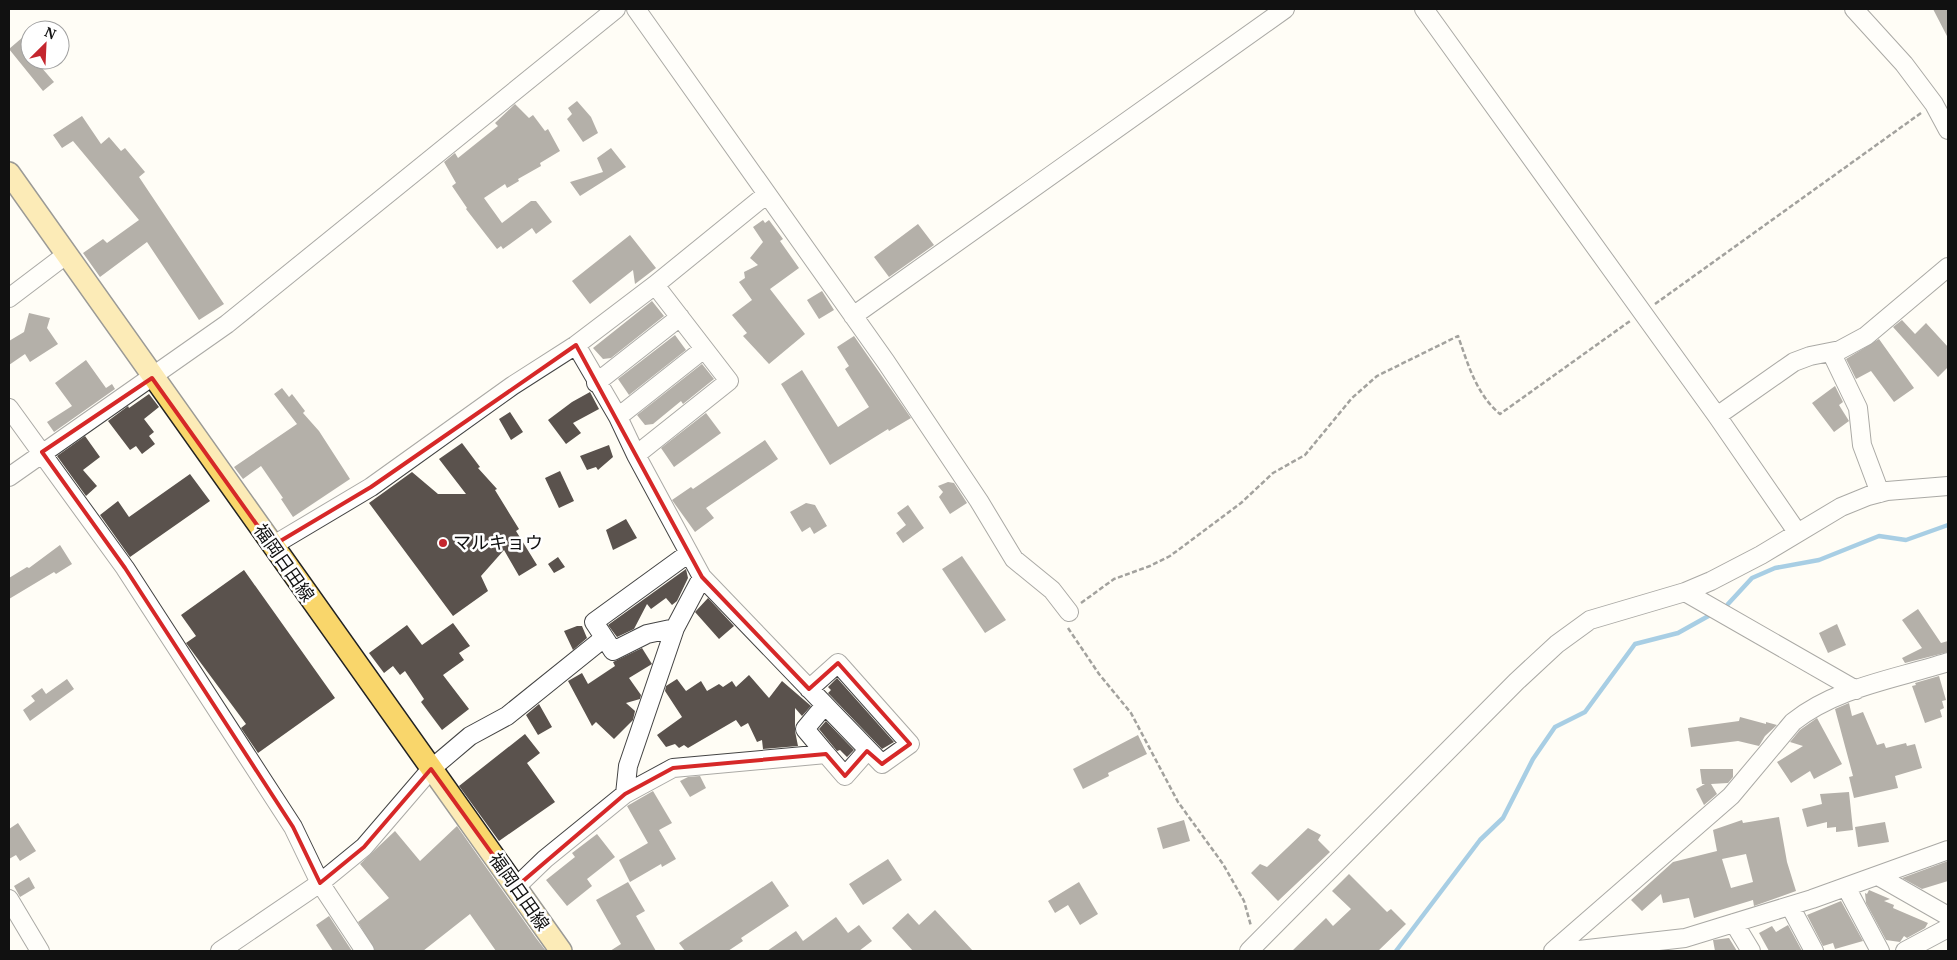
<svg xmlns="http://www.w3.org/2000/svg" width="1957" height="960" font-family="'PT Serif','Noto Sans JP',serif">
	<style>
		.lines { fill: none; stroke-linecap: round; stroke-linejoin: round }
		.stream { stroke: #3f96cf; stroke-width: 4.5 }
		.building { fill: #5a524d; fill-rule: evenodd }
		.minor-casing { stroke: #444; stroke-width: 20 }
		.major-casing { stroke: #222; stroke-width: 24 }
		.path { stroke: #333; stroke-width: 2.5; stroke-dasharray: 5 2.5; stroke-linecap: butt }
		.minor { stroke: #fff; stroke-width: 18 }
		.major { stroke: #f9d66b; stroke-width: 21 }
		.marked { fill: none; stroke: #d62828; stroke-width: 4; stroke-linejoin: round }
		.poi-dot { fill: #c4262e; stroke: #fff; stroke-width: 2 }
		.labels { text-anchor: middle; stroke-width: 5; stroke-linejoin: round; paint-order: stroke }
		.poi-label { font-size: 18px; fill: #111; stroke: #fff; text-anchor: start }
		.street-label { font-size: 18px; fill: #111; stroke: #fff }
	</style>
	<rect width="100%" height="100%" fill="#fffdf5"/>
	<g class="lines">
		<path class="stream" d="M1728,604l24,-26 23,-10 44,-8 60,-24 27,4 42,-15
			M1396,951l84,-111 23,-22 30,-59 22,-32 30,-15 50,-68 43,-11 34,-19"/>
	</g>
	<path class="building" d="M1933,9h15v29z
		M30,31v29h5l19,22 -11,9 -34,-42z
		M577,101l14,16 7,16 -15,9 -16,-23 5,-5 -4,-6z
		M515,104l14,14 4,-3 12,16 3,-2 12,22 -20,12 1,3 -23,13 1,2 -12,7 -2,-4 -21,14 18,25 29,-22h5l16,21 -16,12 -4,-6 -29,21 -2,-3 -4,3 -31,-40 1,-1 -15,-22 4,-3 -12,-21 11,-9 3,5 40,-32 -3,-3z
		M82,116l19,28 8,-7 12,14 4,-3 20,24 -6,5 85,127 -25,16 -52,-78 -47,35 -17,-24 20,-14 4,4 32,-23 -66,-79 -11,7 -9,-13z
		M611,148l15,19 -46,29 -10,-14 33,-10 -6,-14z
		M763,220l2,3 4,-3 14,19 -3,2 19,27 -29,21 35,45 -36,30 -26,-28 4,-3 -15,-18 20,-15 -13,-18 6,-4 -1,-6 14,-7 -8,-7 13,-16 -10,-15z
		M918,224l16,21 -45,32 -15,-20z
		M630,235l26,33 -21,16 -2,-14 -43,34 -18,-23z
		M822,291l12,19 -15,9 -12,-19z
		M652,301l12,15 -53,42 -8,1 -10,-11z
		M29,313l21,5 -3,10 11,16 -28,18 -5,-8 -16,11v-24l15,-9z
		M1902,320l13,14 11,-11 22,24v20l-10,10 -45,-50z
		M675,335l11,15 -57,45 -11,-16z
		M854,336l57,82 -22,13 -1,-2 -58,36 -49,-81 21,-14 36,57 31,-20 -24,-38 4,-3 -12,-19z
		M1879,339l35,49 -20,14 -23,-31 -15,8 -10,-20z
		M86,360l20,28 6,-4 3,5 -61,43 -7,-10 25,-16 -17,-23z
		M702,364l12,15 -31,25 -2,-3 -28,23 -8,1 -8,-10z
		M1835,386l8,16 -4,3 10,16 -15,11 -22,-29z
		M282,388l7,9 3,-3 13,17 -2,2 16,18 31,48 -57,38 -12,-18 2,-1 -22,-32 -18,13 -9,-12 63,-43 -23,-30z
		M590,392l9,17 -26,14 8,10 -15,11 -18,-24 24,-18z
		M149,394l10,13 -15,12 10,13 -5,4 6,8 -13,10 -6,-8 -6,4 -22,-29 20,-15 1,2z
		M510,412l13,20 -12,8 -12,-21z
		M706,413l15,20 -47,34 -13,-19z
		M85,436l15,21 -17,13 14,16 -11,10 -29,-40z
		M765,440l13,19 -72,49 8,10 -19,14 -23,-32 19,-13 2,2z
		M462,443l18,24 -2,1 19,21 -2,1 24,39 -3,2 21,34 -18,11 -15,-26 -23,26 7,15 -35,25 -84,-113 43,-31 26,22h28l-27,-35z
		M609,445l4,12 -15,13 -2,-3 -9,3 -7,-14z
		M560,471l14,30 -15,7 -14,-30z
		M190,474l20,27 -80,56 -30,-42 18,-14 11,16z
		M948,482l6,1 13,20 -17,11 -11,-17 4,-5 -5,-6z
		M806,503l9,2 12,21 -13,8 -4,-7 -8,5 -12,-20z
		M908,505l16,23 -21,15 -7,-10 10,-8 -9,-12z
		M626,519l11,19 -24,12 -7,-20z
		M60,545l12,19 -16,10 -2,-2 -45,27v-21l18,-11 2,1z
		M962,556l44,64 -21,13 -43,-64z
		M558,557l7,10 -11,6 -6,-9z
		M686,569l2,9 -11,23 -5,4 -6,-7 -15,11 -4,-5 -13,25 -17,8 -9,-12z
		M244,570l91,128 -77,55 -17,-25 5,-4 -60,-81 10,-7 -15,-21z
		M708,598l26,28 -15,13 -24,-27z
		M1918,609l23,34 7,-2v11l-43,11 -3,-5 20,-10 -20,-28z
		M453,623l17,23 -11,7 5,7 -21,15 26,34 -27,21 -21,-28 3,-3 -19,-28 -5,4 -7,-9 -9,7 -15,-20 38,-28 15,20z
		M1837,624l9,21 -18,8 -9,-20z
		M577,626h5l5,12 -14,12 -9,-19z
		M642,648l10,16 -23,14 12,17 -1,4 -14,4 9,8 -2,9 -19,19 -18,-17 -4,4 -24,-45 14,-8 6,11 27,-18 -2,-4z
		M749,675l20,23 13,-17 29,25 -9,10 -7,-8v23l3,15 -35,3 -1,-9 -5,2 -9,-19 -7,4 -5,-7 -48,28 -4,-3 -5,3 -4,-4 -9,3 -9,-12 25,-18 -17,-26 1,-5 11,-7 9,12 15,-10 6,10 12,-7 4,3 9,-6 4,6z
		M1939,676l7,24 -4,1 2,7 -4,2 2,7 -17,6 -13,-37 4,-1 -1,-2z
		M837,678l57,64 -12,7 -54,-56 3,-3 -3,-3z
		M67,679l7,10 -44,32 -7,-11 12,-9 -4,-5 11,-8 4,6z
		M1849,703l3,13 11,-4 14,33 7,-2 2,5 20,-5 1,3 8,-2 7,24 -27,8 3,12 -44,10 -5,-21 4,-1 -18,-67z
		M539,704l13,23 -14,8 -12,-20z
		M1740,717l26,7v-2l11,3 -12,11 -6,10 -21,-5 -47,6 -3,-19 51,-7z
		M1817,718l25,46 -28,15 -4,-8 -19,12 -14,-21 26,-16 -13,-4 10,-12z
		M826,721l28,29 -7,7 -7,-7 -3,1 -18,-22z
		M525,734l15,19 -13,10 28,39 -56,39 -40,-55z
		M1138,735l9,19 -39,19 1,3 -26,13 -10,-20z
		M1700,769h33v8l-5,6 -17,1 6,10 -13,11 -8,-16 9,-5h-3z
		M700,776l6,12 -16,9 -10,-16 8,-4z
		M653,791l19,32 -13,7 17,29 -14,8 -1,-3 -31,18 -11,-22 29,-17 -21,-37z
		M1849,792l4,38 -17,2v-5l-9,1v-6l-20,5 -5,-18 20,-5 -2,-10z
		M1779,817l8,45 9,29 -42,15 -1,-6 -59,18 -5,-20 -26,5 -2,-9 -19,17 -11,-11 42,-38 44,-11 -4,-21 29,-10 1,3zM1746,854l7,28 -22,6 -9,-29z
		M1184,820l6,21 -27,8 -6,-21z
		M1885,822l4,20 -31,5 -3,-20z
		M18,823l18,28 -16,10 -4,-6 -7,4v-30z
		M457,826l79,112 10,13h-50l-26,-37 -47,37h-48l-17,-29 31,-24 -29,-34 35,-33 25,30z
		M1308,828l13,7 -3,5 12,12 -52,49 -27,-28 9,-9 7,3z
		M597,834l18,23 -28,22 5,7 -25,20 -21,-26 29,-23 -3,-4z
		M888,859l14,21 -39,25 -14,-21z
		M1948,861v20l-26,8 -20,-11z
		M1349,874l38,38 4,-3 15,15 -28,27h-86l34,-33 7,8 18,-17 -19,-18z
		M29,877l6,11 -15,9 -6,-11z
		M772,881l17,25 -48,32 2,3 -15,10h-43l-6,-8z
		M628,882l17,29 -9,5 20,35h-46l11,-7 -25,-44z
		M1079,882l19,32 -18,11 -12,-20 -13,8 -7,-12z
		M1869,890l21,9 -6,2 10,4 -1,3 35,15 -3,5 -18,10 -3,-2 -4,6 -14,-2 -20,-37 -1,-10 2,1z
		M1841,901l22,40 -28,8 -2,-6 -10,3 -16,-31z
		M935,910l38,41h-60l-21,-23 16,-15 11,12z
		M329,916l23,35h-19l-17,-26z
		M836,917l12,16 11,-8 13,16 -13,10h-92l29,-20 7,10z
		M1788,925l14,26h-33l-10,-18 13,-7 4,6z
		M1729,938l8,13h-22l-2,-11z"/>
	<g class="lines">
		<g class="minor-casing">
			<path id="minor" d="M636,9l250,353 93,139 35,58 38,31 17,22
				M1424,9l293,407 80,116
				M1854,9l50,55 30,40 14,26
				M655,285l112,-91
				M9,298l58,-44
				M853,316l432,-307
				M576,345l79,-60 74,96 -93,74
				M1831,352l27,56 4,37 18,48
				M596,383l84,-66
				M9,408l116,160 168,259 27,56 45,68
				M1717,416l77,-54 16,-6 30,-6 26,-14 82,-69
				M618,417l86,-68
				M9,477l218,-153 389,-315
				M272,546l99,-59 141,-101 64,-41 42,72 18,38 53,98
				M1685,592l171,98
				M675,628l-28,6 -34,17 -19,-29 95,-69 13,24
				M809,689l29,-26 72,81 -28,20 -57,-59
				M826,754l19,22 22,-25
				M1878,876l70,40
				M516,887l29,-28 80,-65 3,-28 47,-138 27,-51 123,128 -20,24 21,25 -153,14 -48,26
				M1846,887l34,64
				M9,899l31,52
				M1790,906l24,45
				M1734,923l17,28
				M220,951l100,-68 44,-36 67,-78 39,-33 37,-20 97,-78
				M1249,951l268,-270 40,-37 33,-24 95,-28 26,-11 50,-26 80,-48 27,-11 19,-5 61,-5
				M1553,951l178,-155 62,-74c44,-35 103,-43 155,-60
				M1570,951l115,-13 127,-39 136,-49
				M1905,951l43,-23"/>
		</g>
		<g class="major-casing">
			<path id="major" d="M9,173l552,778"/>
		</g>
		<path class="path" d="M1655,304l266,-191
			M1081,603l33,-24 36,-13 20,-10 71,-53 32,-30 32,-18 47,-57 25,-22 81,-40c10,28 18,58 42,78l130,-93
			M1068,628l31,46 32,39 47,89 45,62 21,37 7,25"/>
		<use href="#minor" class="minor"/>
		<use href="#major" class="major"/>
	</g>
	<path d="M0 0H1957V960H0ZM576,345l126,232 107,112 29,-26 72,81 -28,20 -15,-13 -22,25 -19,-22 -153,14 -48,26 -109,93 -85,-118 -67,78 -44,36 -27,-56 -168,-259 -83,-116 110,-74 120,168 99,-59z" fill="#fffdf5" fill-opacity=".55" fill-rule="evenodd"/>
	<path class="marked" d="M576,345l126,232 107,112 29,-26 72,81 -28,20 -15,-13 -22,25 -19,-22 -153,14 -48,26 -109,93 -85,-118 -67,78 -44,36 -27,-56 -168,-259 -83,-116 110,-74 120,168 99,-59z"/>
	<circle class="poi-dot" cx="443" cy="543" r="5"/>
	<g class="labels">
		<g class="poi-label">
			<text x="453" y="549">マルキョウ</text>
		</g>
		<g class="street-label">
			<text transform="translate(284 563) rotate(55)" y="6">福岡日田線</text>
			<text transform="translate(519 892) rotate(55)" y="6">福岡日田線</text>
		</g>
	</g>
	<rect width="1957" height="960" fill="none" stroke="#111111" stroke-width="20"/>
	<g transform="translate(45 45) rotate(24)"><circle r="24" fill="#ffffff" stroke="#a0a0a0"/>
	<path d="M0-4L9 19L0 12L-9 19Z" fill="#c4262e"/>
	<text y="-8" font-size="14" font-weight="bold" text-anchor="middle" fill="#111111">N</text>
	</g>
</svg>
